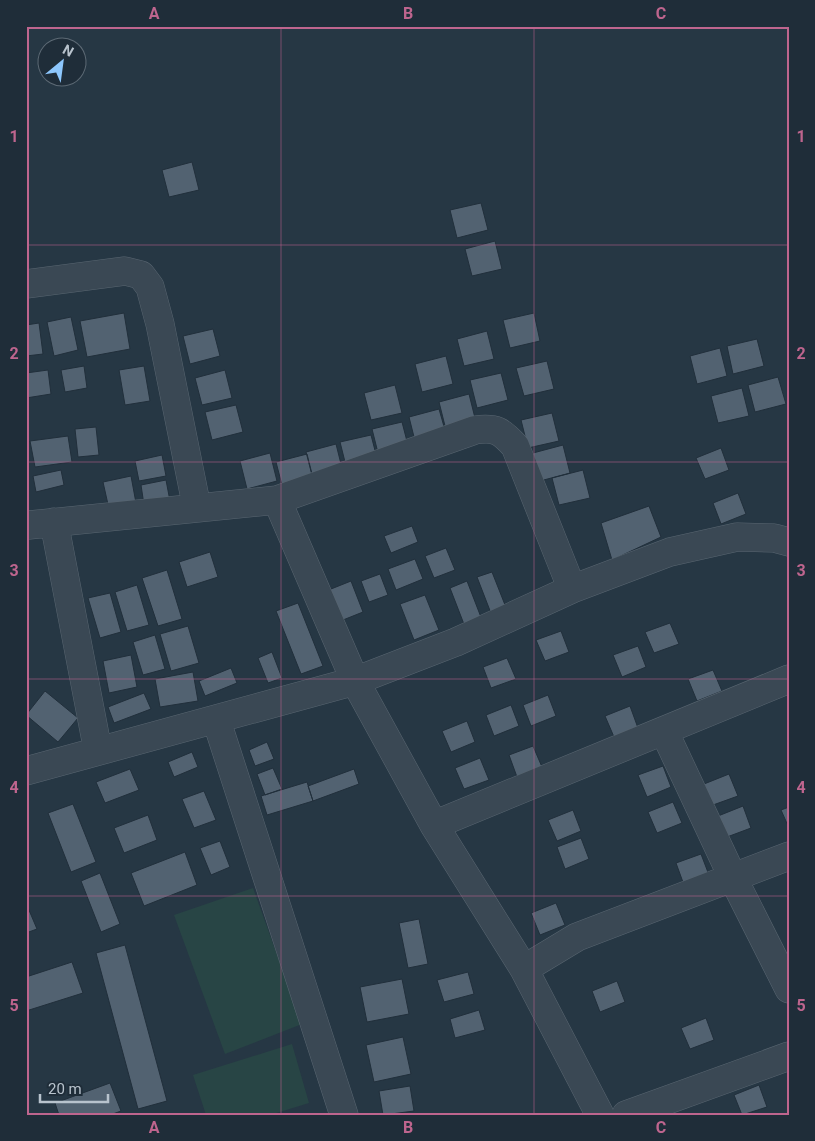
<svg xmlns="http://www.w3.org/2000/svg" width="815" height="1141" font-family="Roboto,sans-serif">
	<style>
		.green { fill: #284545 }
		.building { fill: #526271; stroke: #212f3b }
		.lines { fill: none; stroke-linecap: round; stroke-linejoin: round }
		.minor-casing { stroke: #596671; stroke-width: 29 }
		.minor { stroke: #3a4854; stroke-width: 28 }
		.grid { fill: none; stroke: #be658e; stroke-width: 1; stroke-opacity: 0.55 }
		.neatline { fill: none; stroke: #be658e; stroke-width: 2 }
		.grid-label { font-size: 16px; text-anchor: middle; font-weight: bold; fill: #be658e }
	</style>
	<rect width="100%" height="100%" fill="#263744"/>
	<path class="green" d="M253,888l49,136 -77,30 -51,-139z
		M292,1044l17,59 -39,12h-64l-13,-40z"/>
	<path class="building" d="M192,162l7,28 -30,7 -7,-27z
		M481,203l7,27 -31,8 -7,-28z
		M495,241l7,28 -30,7 -7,-27z
		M124,313l6,36 -43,8 -7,-36z
		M534,313l6,28 -30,7 -7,-28z
		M71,317l7,33 -24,6 -7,-34z
		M39,323l4,31 -17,2v-31z
		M213,329l7,27 -30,8 -7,-28z
		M487,331l7,28 -30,7 -7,-27z
		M757,339l7,27 -31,8 -6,-28z
		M720,348l7,28 -30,8 -7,-28z
		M446,356l7,28 -31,8 -7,-28z
		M547,361l7,28 -30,7 -8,-28z
		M84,366l3,22 -22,4 -4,-22z
		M144,366l6,35 -25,4 -6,-35z
		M48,370l3,24 -25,4v-25z
		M225,370l7,28 -30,7 -7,-27z
		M501,373l7,27 -31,8 -7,-28z
		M778,377l8,27 -31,8 -7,-27z
		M395,385l7,28 -31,7 -7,-27z
		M742,388l7,28 -31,7 -7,-27z
		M469,394l7,28 -30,8 -7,-28z
		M236,405l7,27 -31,8 -7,-28z
		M439,409l8,28 -31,8 -7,-28z
		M552,413l7,28 -31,7 -7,-28z
		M402,422l7,27 -30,8 -7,-28z
		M96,427l3,28 -21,2 -3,-28z
		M371,435l7,27 -31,8 -7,-28z
		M68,436l4,26 -37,5 -5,-26z
		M336,444l7,28 -30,7 -7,-27z
		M563,445l7,28 -30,8 -7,-28z
		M721,448l8,22 -24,9 -9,-21z
		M270,453l7,28 -30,8 -7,-28z
		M307,454l7,28 -31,7 -7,-27z
		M162,455l4,21 -27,5 -4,-20z
		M61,470l3,15 -28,7 -3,-16z
		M583,470l7,28 -31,7 -7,-27z
		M131,476l5,27 -27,6 -6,-27z
		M166,480l4,21 -26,4 -3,-20z
		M738,493l8,21 -25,10 -8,-21z
		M649,506l12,31 -49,23 -11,-37z
		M412,526l6,16 -27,11 -7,-17z
		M446,548l9,22 -21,8 -9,-22z
		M210,552l8,25 -31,10 -8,-25z
		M415,559l8,20 -27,11 -8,-21z
		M167,570l15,49 -24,7 -16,-48z
		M492,572l17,43 -15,6 -17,-44z
		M380,574l8,21 -19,7 -8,-21z
		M351,581l12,31 -25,10 -12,-31z
		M467,581l17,44 -17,7 -17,-44z
		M137,585l12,40 -22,6 -12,-39z
		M110,593l11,39 -21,6 -12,-40z
		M425,595l14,35 -25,10 -14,-36z
		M298,603l25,63 -22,8 -25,-63z
		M670,623l9,21 -25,9 -9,-21z
		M188,626l11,37 -28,8 -11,-37z
		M561,631l8,21 -24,9 -9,-21z
		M155,635l10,34 -22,6 -10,-33z
		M638,646l8,21 -24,10 -9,-22z
		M272,652l10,26 -14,5 -10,-25z
		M131,655l6,32 -28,6 -6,-32z
		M507,658l9,21 -25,9 -8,-21z
		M231,668l6,15 -32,13 -6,-15z
		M713,670l9,21 -25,10 -9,-22z
		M193,672l5,29 -38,6 -5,-28z
		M45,691l33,27 -20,24 -32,-27z
		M144,693l7,16 -37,14 -6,-16z
		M548,695l8,21 -25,10 -8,-21z
		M511,705l8,21 -25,10 -8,-21z
		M630,706l8,22 -24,9 -9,-21z
		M467,721l8,21 -24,10 -9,-21z
		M267,742l7,17 -19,7 -6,-16z
		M533,746l9,21 -25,10 -8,-22z
		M192,752l6,15 -24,10 -6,-15z
		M480,758l9,22 -25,9 -9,-21z
		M663,766l8,21 -24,10 -9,-22z
		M273,768l9,21 -17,6 -8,-21z
		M130,769l9,21 -34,13 -9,-21z
		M354,769l5,15 -46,17 -5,-15z
		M729,774l9,22 -25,9 -9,-21z
		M307,782l6,19 -46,14 -6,-19z
		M204,791l12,29 -22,8 -12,-29z
		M673,802l9,21 -25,10 -9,-21z
		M73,804l23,58 -25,10 -23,-59z
		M743,806l8,22 -24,9 -9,-21z
		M789,807v21l-8,-18z
		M573,810l8,21 -24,10 -9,-21z
		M148,815l9,25 -33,13 -10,-25z
		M581,838l8,21 -24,10 -8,-22z
		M220,841l10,26 -19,8 -11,-27z
		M185,852l12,33 -53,21 -13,-33z
		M701,854l8,21 -25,10 -8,-22z
		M100,873l20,51 -19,8 -20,-51z
		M26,903l11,26 -11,4z
		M556,903l9,22 -25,10 -9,-22z
		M419,919l9,45 -20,4 -9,-45z
		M125,945l42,156 -29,8 -42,-156z
		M72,962l11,31 -57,18v-34z
		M468,972l6,22 -30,8 -7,-22z
		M402,979l7,35 -42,8 -7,-35z
		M617,981l8,21 -25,10 -8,-21z
		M479,1010l6,20 -30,8 -5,-19z
		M706,1018l8,22 -24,9 -9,-21z
		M403,1037l8,37 -37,8 -8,-37z
		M110,1083l11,28 -11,4h-51l-4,-12z
		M759,1085l8,22 -25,8 -8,-20z
		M410,1086l4,25 -31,4 -4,-24z"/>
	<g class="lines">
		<g class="minor-casing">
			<path id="minor" d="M26,284l99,-13 16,4 9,12 10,37 37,184
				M54,522l44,229
				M29,525l248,-25
				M572,589l-57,-143c-14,-15 -19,-19 -40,-16l-198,70 78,181 79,144 90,144 76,146
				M216,719l128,396
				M664,731l69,147 56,111
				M26,771l329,-90 101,-39 116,-53 98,-37 67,-15 37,1 15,4
				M434,825l355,-146
				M524,969l53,-32 212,-81
				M626,1115l163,-59"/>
		</g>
		<use href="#minor" class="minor"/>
	</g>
	<path class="grid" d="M281,26v1089M534,26v1089M26,245h763M26,462h763M26,679h763M26,896h763"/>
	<rect width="815" height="1141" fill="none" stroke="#1f2d39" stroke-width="55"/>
	<g transform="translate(62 62) rotate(29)"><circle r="24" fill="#1f2d39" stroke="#5c6974"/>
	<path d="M0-4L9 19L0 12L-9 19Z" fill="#8dc7fd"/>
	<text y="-8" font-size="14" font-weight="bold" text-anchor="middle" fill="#b8c3cd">N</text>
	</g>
	<path d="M40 1094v8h68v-8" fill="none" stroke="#b8c3cd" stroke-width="2.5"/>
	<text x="48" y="1094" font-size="15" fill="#b8c3cd" stroke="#1f2d39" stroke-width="4" paint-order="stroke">20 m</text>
	<rect x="28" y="28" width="760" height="1086" class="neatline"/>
	<g class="grid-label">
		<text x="154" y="19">A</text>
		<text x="408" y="19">B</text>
		<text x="661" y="19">C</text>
		<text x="14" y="142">1</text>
		<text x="801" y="142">1</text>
		<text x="14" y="359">2</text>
		<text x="801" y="359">2</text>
		<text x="14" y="576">3</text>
		<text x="801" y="576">3</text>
		<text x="14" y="793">4</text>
		<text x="801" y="793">4</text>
		<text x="14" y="1011">5</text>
		<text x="801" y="1011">5</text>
		<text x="154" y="1133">A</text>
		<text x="408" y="1133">B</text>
		<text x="661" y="1133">C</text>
	</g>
</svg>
